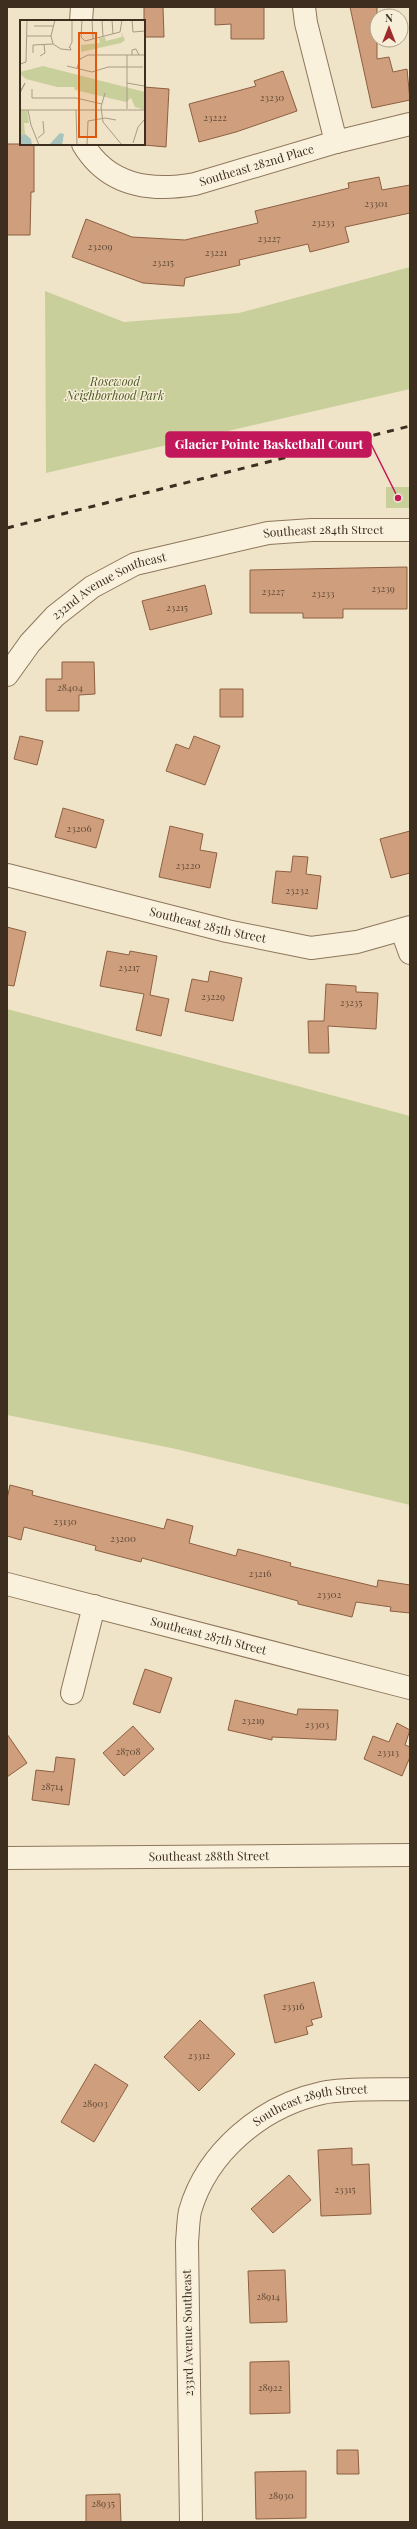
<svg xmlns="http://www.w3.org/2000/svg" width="417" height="2529" font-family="'Playfair Display',serif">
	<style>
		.green { fill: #c9cf9b }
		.building { fill: #cf9f7d; stroke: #8d5f41 }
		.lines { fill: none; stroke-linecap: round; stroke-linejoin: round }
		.minor-casing { stroke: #8d765c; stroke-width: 24 }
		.minor { stroke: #faf1dc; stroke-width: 22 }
		.rail { stroke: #3d2e20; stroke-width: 3; stroke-dasharray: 7 7; stroke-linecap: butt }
		.labels { text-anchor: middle; stroke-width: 3; stroke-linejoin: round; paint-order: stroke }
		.number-label { font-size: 10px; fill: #624a37 }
		.street-label { font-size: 12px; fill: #3d2e20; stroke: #f7eed8 }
		.park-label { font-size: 12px; font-style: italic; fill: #4d5a26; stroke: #f7eed8 }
		.inset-road { fill: none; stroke: #a89b85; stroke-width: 1 }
		.view { fill: #df570d; fill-opacity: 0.15; stroke: #df570d; stroke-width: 2 }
		.inset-edge { fill: none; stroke: #3d2e20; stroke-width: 2 }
		.leader { fill: none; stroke: #c2185b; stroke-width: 1.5 }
		.callout-dot { fill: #c2185b; stroke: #f7eed8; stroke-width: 1.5 }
		.callout { fill: #c2185b; stroke: #c2185b; stroke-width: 1.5 }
		.callout-label { font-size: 13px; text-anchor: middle; font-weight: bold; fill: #fff }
	</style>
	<rect width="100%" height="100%" fill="#f0e4c8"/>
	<path class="green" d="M410,267v122l-364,84 -1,-182 79,31 115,-9z
		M386,487h24v21h-24z
		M7,1009l403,107v389l-234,-56 -169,-34z"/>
	<path class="building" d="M144,7h19l1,30h-20z
		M215,7h49v32h-33v-15l-16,1z
		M350,7h27v52l12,-2 4,15 14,-3 3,31 -38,8z
		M283,71l14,40 -61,21 -37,10 -10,-38 67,-18 -2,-5z
		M144,87l25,2 -3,58 -22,-2z
		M7,144h27v48h-3l-1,43h-23z
		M379,177l3,13 28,-5v28l-65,14 4,15 -39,10 -2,-8 -69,16 1,5 -55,13 -1,8 -41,-3 -71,-26 14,-38 46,18 53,3 73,-17 -3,-12 94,-23 -1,-5z
		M407,567v42h-64v9h-40v-5h-53v-43z
		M205,585l7,29 -62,16 -8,-29z
		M62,662h32l1,32 -16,1v16h-33v-32h16z
		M220,689h23v28h-23z
		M20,736l23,5 -6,24 -23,-6z
		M194,736l26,10 -15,39 -39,-14 10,-27 13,5z
		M63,808l41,12 -8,28 -41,-11z
		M170,826l33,8 -3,16 17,3 -7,35 -51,-11z
		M410,831v42l-19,5 -11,-39z
		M293,856l15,1 -2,17 15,2 -4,33 -45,-6 4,-32 15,1z
		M7,927l19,5 -12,54 -7,-1z
		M107,951l22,4 1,-4 27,5 -7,39 19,4 -8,37 -25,-6 8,-36 -44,-8z
		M210,971l32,7 -9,43 -48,-10 7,-32 16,3z
		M326,984l30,2v6l22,1 -2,36 -48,-3 1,27h-20l-1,-32h16z
		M10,1485l23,6 -1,4 132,34 3,-10 26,7 -4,17 47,13 2,-7 53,14 -1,3 87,21 1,-7 32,5v28l-20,-2 1,-4 -35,-5 -4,15 -54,-13v-3l-156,-43 -1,4 -46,-12 1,-4 -72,-19 -3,13 -14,-4v-37z
		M145,1669l27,9 -12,35 -27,-9z
		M235,1700l62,15 1,-6 40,1 -2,30 -64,-3v3l-44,-10z
		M397,1723l13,7 -5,15 5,2v10l-8,19 -38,-17 9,-23 16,6z
		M133,1726l21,23 -30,27 -21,-23z
		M7,1734l20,29 -20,14z
		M56,1757l19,2 -6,46 -37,-5 4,-30 18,2z
		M314,1982l8,35 -11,3 2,5 -7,2 2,7 -33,9 -11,-48z
		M200,2020l35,34 -36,37 -35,-34z
		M95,2064l33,21 -34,57 -33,-20z
		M352,2148v17l17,-1 2,50 -50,2 -3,-66z
		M289,2175l22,25 -38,33 -22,-24z
		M285,2270l2,52 -37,1 -2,-52z
		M289,2361l1,52 -40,1v-52z
		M337,2450h21l1,24h-22z
		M306,2471v47l-50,1 -1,-47z
		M120,2494l1,28h-35v-27z"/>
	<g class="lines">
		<g class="minor-casing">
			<g id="minor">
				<path d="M304,7l2,16 30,119"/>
				<path d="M81,21l1,-14"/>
				<path id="s1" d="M83,144c25,42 67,48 112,40l141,-42 74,-18"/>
				<path id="s2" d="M7,675l23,-32 25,-27 37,-29 43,-23 133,-31 44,-3h98"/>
				<path id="s3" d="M7,875l220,56 84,17 46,-6 53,-15"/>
				<path d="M402,931l8,22"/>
				<path id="s4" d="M7,1584l403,104"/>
				<path d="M72,1693l22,-87"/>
				<path id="s5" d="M7,1858l403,-3"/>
				<path id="s6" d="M191,2522l-4,-280c1,-10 1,-21 3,-31 17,-59 72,-105 132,-118 23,-5 63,-3 88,-4"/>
			</g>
		</g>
		<use href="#minor" class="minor"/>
		<path class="rail" d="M7,528l403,-102"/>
	</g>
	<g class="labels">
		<g class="number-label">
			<text x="272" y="101">23230</text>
			<text x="215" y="121">23222</text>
			<text x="376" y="207">23301</text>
			<text x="323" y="226">23233</text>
			<text x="269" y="242">23227</text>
			<text x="100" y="250">23209</text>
			<text x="216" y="256">23221</text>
			<text x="163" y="266">23215</text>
			<text x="383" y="592">23239</text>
			<text x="273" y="595">23227</text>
			<text x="323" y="597">23233</text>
			<text x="177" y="611">23215</text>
			<text x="70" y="691">28404</text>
			<text x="79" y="832">23206</text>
			<text x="188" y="869">23220</text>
			<text x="297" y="894">23232</text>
			<text x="129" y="971">23217</text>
			<text x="213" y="1000">23229</text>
			<text x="351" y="1006">23235</text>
			<text x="65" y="1525">23130</text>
			<text x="123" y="1542">23200</text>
			<text x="260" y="1577">23216</text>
			<text x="329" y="1598">23302</text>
			<text x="253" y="1724">23219</text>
			<text x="317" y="1728">23303</text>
			<text x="128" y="1755">28708</text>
			<text x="388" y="1756">23313</text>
			<text x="52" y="1790">28714</text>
			<text x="293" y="2010">23316</text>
			<text x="199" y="2059">23312</text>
			<text x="95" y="2107">28903</text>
			<text x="345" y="2193">23315</text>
			<text x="268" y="2300">28914</text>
			<text x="270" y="2391">28922</text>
			<text x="281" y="2499">28930</text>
			<text x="103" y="2507">28935</text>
		</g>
		<g class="street-label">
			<text dy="4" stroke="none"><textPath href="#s1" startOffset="192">Southeast 282nd Place</textPath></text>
			<text dy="4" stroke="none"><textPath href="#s2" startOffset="364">Southeast 284th Street</textPath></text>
			<text dy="4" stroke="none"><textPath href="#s2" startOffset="139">232nd Avenue Southeast</textPath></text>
			<text dy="4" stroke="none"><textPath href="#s3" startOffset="207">Southeast 285th Street</textPath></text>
			<text dy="4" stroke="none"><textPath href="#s4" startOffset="208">Southeast 287th Street</textPath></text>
			<text dy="4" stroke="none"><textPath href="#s5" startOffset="202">Southeast 288th Street</textPath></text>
			<text dy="4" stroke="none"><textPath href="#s6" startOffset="482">Southeast 289th Street</textPath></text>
			<text transform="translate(188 2333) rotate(-91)" y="4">233rd Avenue Southeast</text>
		</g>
		<g class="park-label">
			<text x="115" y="386">Rosewood<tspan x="115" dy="14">Neighborhood Park</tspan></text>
		</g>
	</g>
	<g transform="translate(20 20)">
		<rect width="125" height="125" fill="#f0e4c8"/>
		<path d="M101,12l4,8 -4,3 -40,9v-7l19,-2 -1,-5 6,-1 1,4 16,-4zM23,46l102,26v18l-10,-3 -4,-9 -5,4 -51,-12 -1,-3h-17l-31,-8 -6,-5v-2zM0,90h7l2,13h-5l1,11 -5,2z" fill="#c9cf9b"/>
		<path d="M40,113l4,1 -2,11h-13zM5,114l6,5 1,6h-12v-9z" fill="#a9c4bc"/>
		<path class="inset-road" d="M62,0l-1,17 4,4 35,-9 2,-12M72,0l1,19M82,0l1,16M92,0l1,14M112,0l1,12 12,-1M14,6h19M7,16h24M33,24l8,5 10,1 -1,-3M33,24l-2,-8 4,-16M49,28l3,-6v-22M13,33v-8l20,-1M112,35v-5l4,-1 3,6M20,36l5,-3 -1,-8M0,44l6,-2 1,-42M47,46l25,6 16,-5h35M57,48l3,-9 8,-4h57M107,63l17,3M12,69v9h44l26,6M0,72l5,-9 -5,10M85,73l-4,14 2,15 19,23M107,89v-54M0,90h125M8,90l3,15 8,20M56,90l1,35M18,118l6,-5 -1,-12M113,123l5,-16 7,-8M67,125l1,-24 17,-3 11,2"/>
		<path class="view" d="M59,13h17v104h-17z"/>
		<rect width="125" height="125" class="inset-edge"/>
	</g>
	<path class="leader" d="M398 498L371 444"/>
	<circle class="callout-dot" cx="398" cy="498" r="4"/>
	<rect class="callout" x="166" y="432" width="205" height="25" rx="4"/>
	<g class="callout-label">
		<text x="269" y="449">Glacier Pointe Basketball Court</text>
	</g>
	<rect width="417" height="2529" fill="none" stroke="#3d2e20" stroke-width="16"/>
	<g transform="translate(389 28)"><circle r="19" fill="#f7eed8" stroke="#ada18e"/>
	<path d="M0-3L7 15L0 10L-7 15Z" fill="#9e2a2b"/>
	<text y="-6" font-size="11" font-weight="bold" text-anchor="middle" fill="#3d2e20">N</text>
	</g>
</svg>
